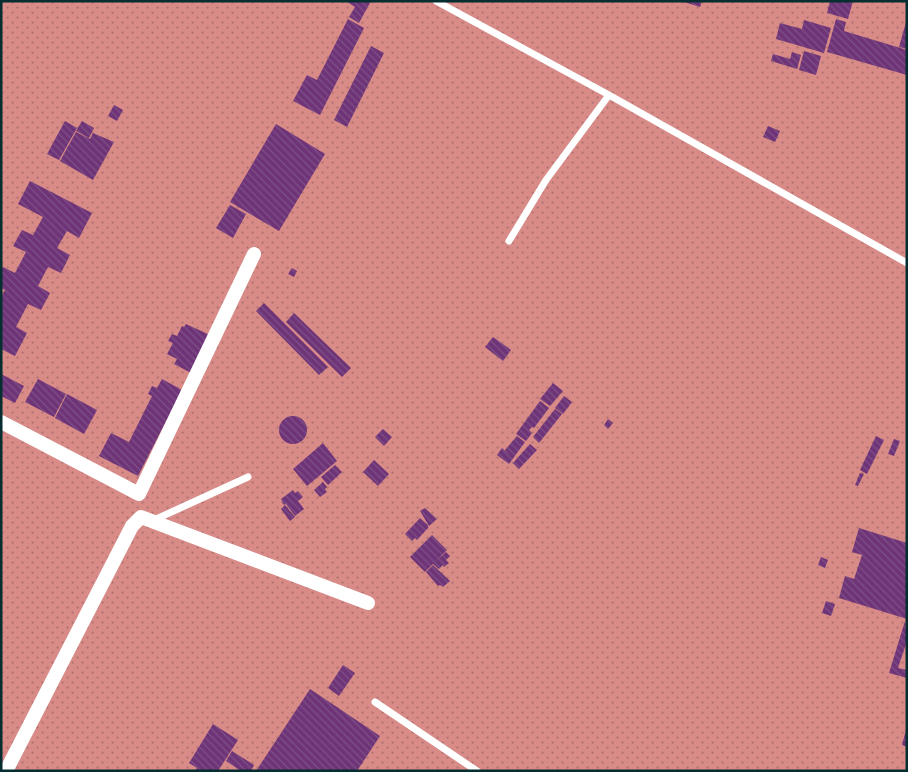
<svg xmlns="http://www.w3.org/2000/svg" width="908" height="772" font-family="'Sofia Sans Condensed',sans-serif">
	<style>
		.grass { fill: url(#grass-dots) }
		.building { fill: url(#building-back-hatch) }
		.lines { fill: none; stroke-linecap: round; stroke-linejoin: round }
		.lane { stroke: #fff; stroke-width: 7 }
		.street { stroke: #fff; stroke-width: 14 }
	</style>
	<defs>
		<pattern id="grass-dots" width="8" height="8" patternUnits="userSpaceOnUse" patternTransform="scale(1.25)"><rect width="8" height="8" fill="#d98b88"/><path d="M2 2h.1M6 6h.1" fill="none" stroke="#ae7270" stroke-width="1.8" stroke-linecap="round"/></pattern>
		<pattern id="building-back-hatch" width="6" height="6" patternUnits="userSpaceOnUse" patternTransform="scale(1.25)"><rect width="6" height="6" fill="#6f3477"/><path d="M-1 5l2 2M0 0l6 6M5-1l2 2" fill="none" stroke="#7d5086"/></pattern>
	</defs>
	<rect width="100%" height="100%" fill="#6ee1ea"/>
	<path class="grass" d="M1,1h906v770h-906z"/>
	<path class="building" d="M346,1h25l-12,22 -10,-6 6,-10z
		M681,1h21l-2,6z
		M830,1h23l-5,18 -21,-6z
		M348,19l16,9 -44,87 -27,-14 14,-26 10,5z
		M836,19l10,3 -2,9 63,19v25l-80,-23z
		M804,20l27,8 -7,25 -48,-14 4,-16 22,6z
		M906,22h1v27l-8,-2z
		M371,46l13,7 -37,74 -13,-7z
		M804,51l17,5 -5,19 -17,-5z
		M792,52l9,3 -4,14 -26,-8 2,-7 17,5z
		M114,105l9,5 -6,11 -9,-5z
		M65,121l12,7 -18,32 -12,-6z
		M82,121l12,7 -5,10 -13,-7z
		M276,124l49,30 -46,77 -49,-29z
		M768,126l12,5 -5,11 -12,-5z
		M76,132l14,7 3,-6 21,9 -21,38 -33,-19z
		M30,181l62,32 -13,25 -12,-7 -10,17 13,7 -9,18 -13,-6 -10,19 12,7 -9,17 -13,-6 -12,23 11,6 -12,23 -14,-7v-52l4,-7 -4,-2v-19l2,-2 12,6 11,-21 -13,-6 9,-16 11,5 10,-18 -25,-13z
		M230,205l16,9 -13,24 -17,-10z
		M292,268l5,3 -3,6 -6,-3z
		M264,303l64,64 -9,8 -63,-64z
		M294,313l57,55 -9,9 -56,-55z
		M186,324l26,12 -19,38 -19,-10 3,-5 -10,-5 6,-11 -5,-2 4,-7 5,2 5,-10 2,1z
		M493,337l18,13 -8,11 -18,-14z
		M1,374l23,12 -9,17 -14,-7z
		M38,379l28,15 -12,23 -29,-15z
		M162,379l20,11 -44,86 -39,-20 12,-23 18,9 23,-46 -4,-2 4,-8 5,2z
		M553,383l10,8 -13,15 -10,-7z
		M67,394l30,16 -13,24 -29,-16z
		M564,396l8,6 -9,12 -8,-6z
		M540,401l9,7 -15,20 -2,-1 -3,3 3,3 -6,8 -10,-7z
		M555,409l7,5 -23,29 -6,-6z
		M279 430a14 14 0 1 1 28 0a14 14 0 1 1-28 0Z
		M608,419l5,4 -5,6 -4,-4z
		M383,429l9,8 -8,9 -9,-9z
		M517,436l8,6 -16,22 -12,-9 5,-7 8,7 -5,-5z
		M876,436l8,4 -17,34 -7,-4z
		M894,439l6,2 -6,15 -6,-2z
		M323,443l14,18 -30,25 -14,-17z
		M530,444l7,6 -18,19 -6,-6z
		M374,460l15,14 -11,12 -15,-14z
		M335,465l7,7 -14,13 -7,-8z
		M860,473l4,1 -6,12 -3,-1z
		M323,482l4,5 -2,2 2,3 -7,5 -6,-7z
		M293,490l2,3 3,-2 5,6 -5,4 6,8 -9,7 -9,-12 3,-2 -5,3 -3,-6z
		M285,505l10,12 -5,4 -9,-12z
		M425,508l12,11 -8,7 -9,-15z
		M420,518l8,7v3l-11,12 -2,-2 -3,3 -7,-7z
		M859,528l48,15v76l-68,-21 6,-22 9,3 8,-24 -10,-3z
		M432,535l15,15 -12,12 11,-10 4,4 -4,4 3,3 -5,4 -1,-2 -4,4 -6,-5 -8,8 -15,-15z
		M821,557l7,3 -3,8 -7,-3z
		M433,565l17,16 -7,6 -3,-2 -2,1 -12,-14z
		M826,601l9,3 -4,12 -9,-3z
		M905,621l2,20 -9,27 9,2v8l-18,-5z
		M343,665l12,8 -16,23 -11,-8z
		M310,689l70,47 -23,35h-101z
		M213,724l25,16 -20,31h-23l2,-3 -8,-5z
		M906,730h1v17l-5,-2z
		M232,751l22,14 -3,6h-10l-15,-10z"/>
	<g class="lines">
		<path class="lane" d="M436,1l173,94 298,168
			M509,241l37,-61 63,-85
			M154,520l94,-43
			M375,702l102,69"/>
		<path class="street" d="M1,422l138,72 115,-240
			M6,771l126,-245 9,-9 227,86"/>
	</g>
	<rect width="908" height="772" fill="none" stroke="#062d2f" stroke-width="5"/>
</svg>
